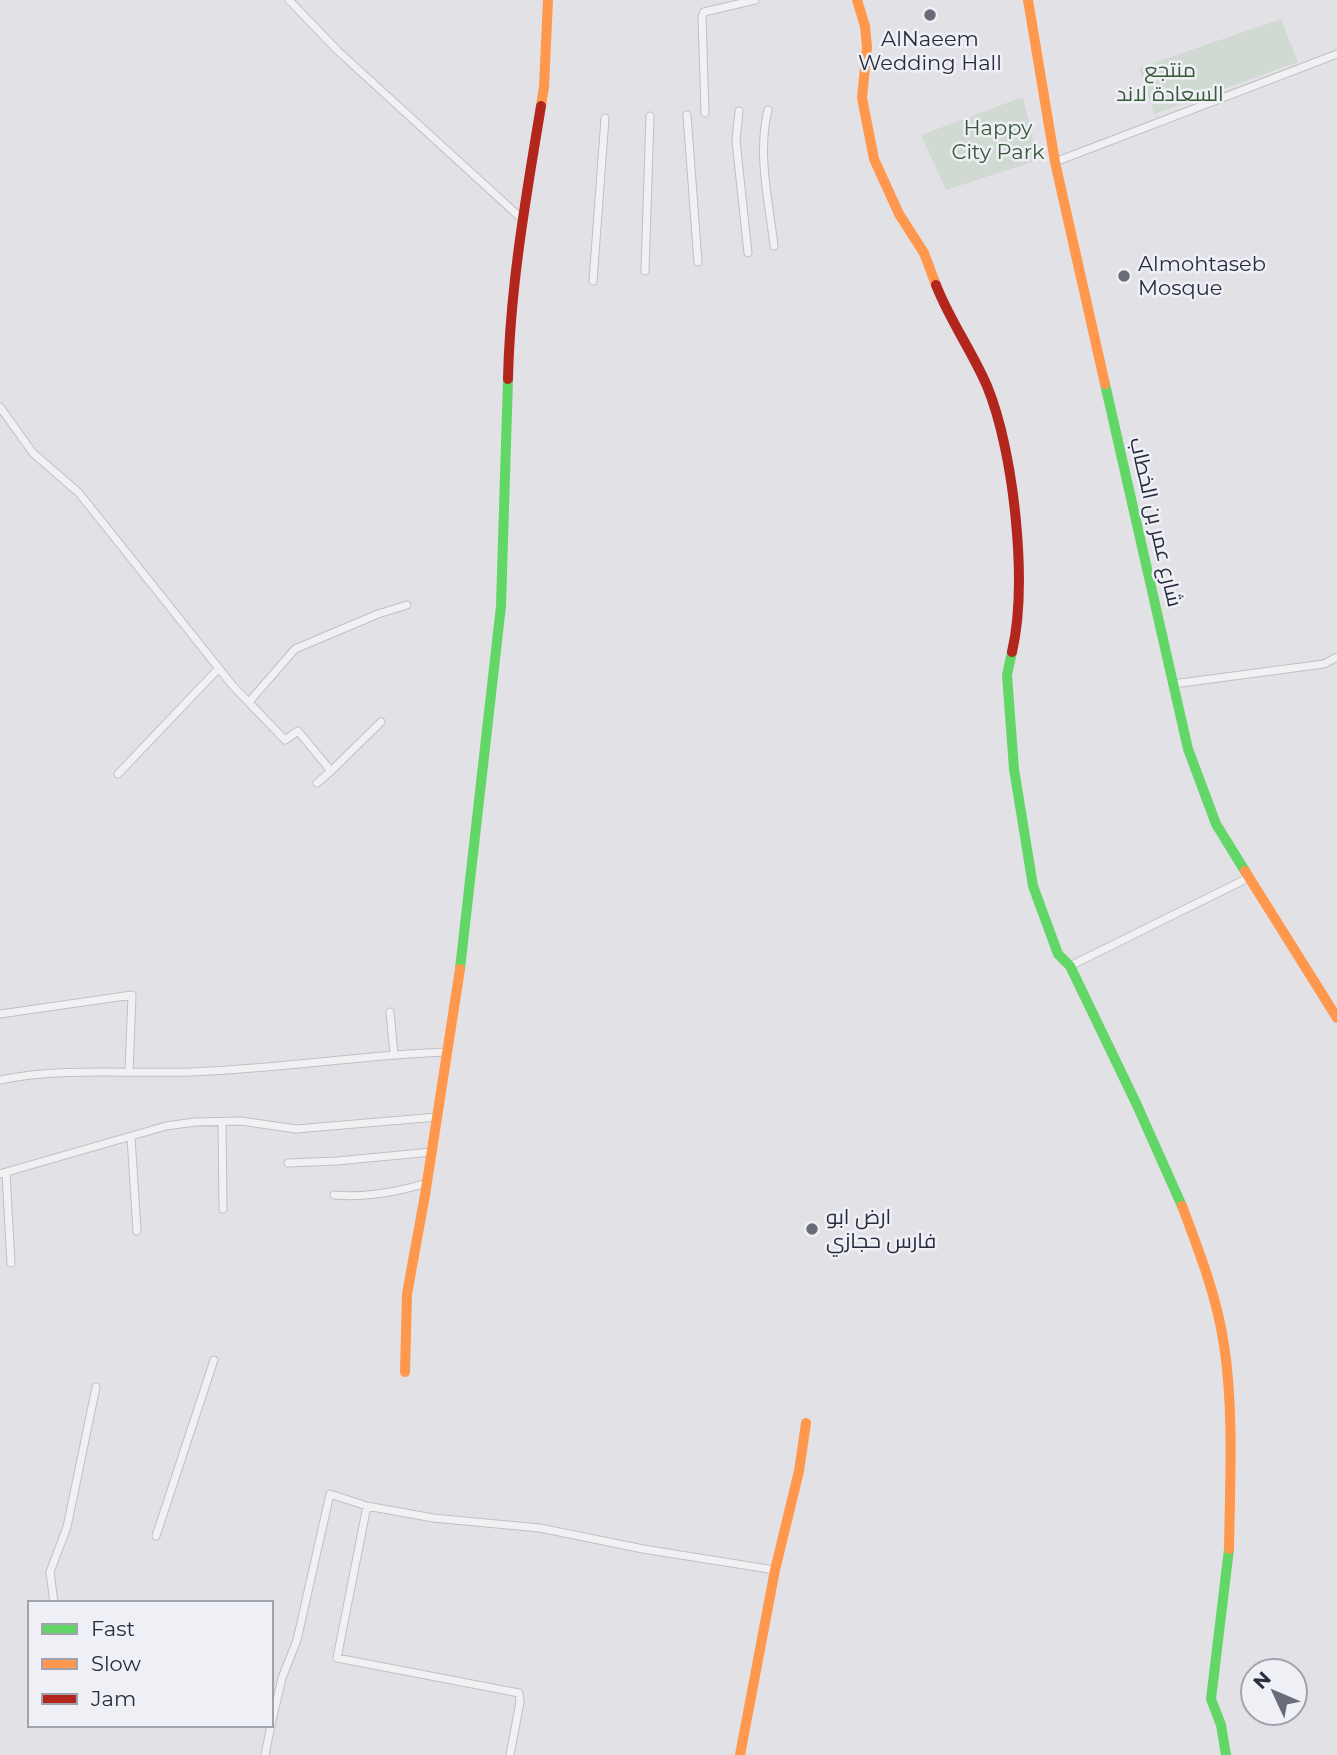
<svg xmlns="http://www.w3.org/2000/svg" width="1337" height="1755" font-family="Montserrat,Cairo,sans-serif">
	<style>
		.green { fill: #d0d9d2 }
		.lines { fill: none; stroke-linecap: round; stroke-linejoin: round }
		.street-casing { stroke: #c0c0c4; stroke-width: 9 }
		.street { stroke: #f1f1f3; stroke-width: 7 }
		.fast { stroke: #63d668; stroke-width: 10 }
		.slow { stroke: #ff974d; stroke-width: 10 }
		.jam { stroke: #b3261e; stroke-width: 10 }
		.poi-dot { fill: #6a6c79; stroke: #eff0f6; stroke-width: 2.5 }
		.labels { text-anchor: middle; stroke-width: 5; stroke-linejoin: round; paint-order: stroke }
		.poi-label { font-size: 21px; fill: #292c3f; stroke: #eff0f6; text-anchor: start }
		.park-label { font-size: 21px; fill: #375a38; stroke: #eff0f6 }
		.street-label { font-size: 21px; fill: #292c3f; stroke: #eff0f6 }
	</style>
	<rect width="100%" height="100%" fill="#e2e2e6"/>
	<path class="green" d="M1281,19l17,43 -144,52 -15,-46z
		M1023,97l15,63 -92,30 -25,-55z"/>
	<g class="lines">
		<g class="street-casing">
			<path id="street" d="M289,0l49,51 184,168
				M768,110c-11,44 1,92 6,136
				M739,111l-3,30 12,112
				M705,113l-3,-97 2,-4 51,-12
				M687,115l11,147
				M1055,162l282,-108
				M645,271l5,-155
				M593,281l12,-163
				M0,407l33,46 46,40 154,193 52,54 13,-9 33,40 -14,12
				M1173,684l151,-20 13,-7
				M249,702l46,-53 83,-35 29,-9
				M331,771l50,-49
				M118,774l101,-106
				M1070,966l178,-88
				M390,1012l4,42
				M0,1014l132,-19 -3,76
				M0,1080c63,-13 127,-6 191,-8 86,-3 170,-17 255,-20
				M222,1122l1,87
				M131,1137l6,94
				M288,1163l49,-2 95,-9
				M6,1173l5,90
				M0,1174l166,-48 29,-4 46,-1 55,8 141,-12
				M334,1195c32,3 63,-3 93,-12
				M367,1506l-30,152 182,35 1,9 -10,53
				M156,1536l58,-176
				M54,1603l-4,-31 17,-45 29,-140
				M271,1725l11,-47 15,-38 33,-146 37,12 66,12 107,10 103,21 132,21
				M265,1755l6,-30"/>
		</g>
		<use href="#street" class="street"/>
		<path class="fast" d="M1105,384l83,365 28,75 29,47
			M1012,652l-5,23 7,94 19,117 25,68 12,12 66,137 46,103
			M460,969l41,-363 7,-227
			M1226,1755l-5,-30 -10,-26 18,-150"/>
		<path class="slow" d="M857,0l8,26 2,21 -5,51 12,61 25,55 25,39 12,32
			M1028,0l27,162 50,222
			M541,106l3,-19 4,-87
			M1245,871l92,147
			M1182,1206c17,45 35,91 42,139 10,64 6,139 5,204
			M405,1372l2,-78 18,-99 35,-226
			M740,1755l35,-185 24,-99 7,-48"/>
		<path class="jam" d="M936,285c14,36 36,66 51,101 27,65 41,197 25,266
			M508,379c2,-92 18,-182 33,-273"/>
	</g>
	<g class="poi-dot">
		<circle cx="930" cy="15" r="7"/>
		<circle cx="1124" cy="276" r="7"/>
		<circle cx="812" cy="1229" r="7"/>
	</g>
	<g class="labels">
		<g class="poi-label">
			<text x="930" y="46" text-anchor="middle">AlNaeem<tspan x="930" dy="24">Wedding Hall</tspan></text>
			<text x="1138" y="271">Almohtaseb<tspan x="1138" dy="24">Mosque</tspan></text>
			<text x="826" y="1224">ارض ابو<tspan x="826" dy="24">فارس حجازي</tspan></text>
		</g>
		<g class="park-label">
			<text x="1170" y="77">منتجع<tspan x="1170" dy="24">السعادة لاند</tspan></text>
			<text x="998" y="135">Happy<tspan x="998" dy="24">City Park</tspan></text>
		</g>
		<g class="street-label">
			<text transform="translate(1156 522) rotate(77)" y="7">شارع عمر بن الخطاب</text>
		</g>
	</g>
	<rect x="28" y="1601" width="245" height="126" fill="#eff0f6" stroke="#a0a2ad" stroke-width="2"/>
	<rect x="42" y="1624" width="35" height="10" fill="#63d668" stroke="#a0a2ad" stroke-width="2"/>
	<text x="91" y="1636" font-size="21" fill="#292c3f">Fast</text>
	<rect x="42" y="1659" width="35" height="10" fill="#ff974d" stroke="#a0a2ad" stroke-width="2"/>
	<text x="91" y="1671" font-size="21" fill="#292c3f">Slow</text>
	<rect x="42" y="1694" width="35" height="10" fill="#b3261e" stroke="#a0a2ad" stroke-width="2"/>
	<text x="91" y="1706" font-size="21" fill="#292c3f">Jam</text>
	<g transform="translate(1274 1692) rotate(314)"><circle r="33" fill="#eff0f6" stroke="#a0a2ad" stroke-width="2"/>
	<path d="M0-5L12 26L0 18L-12 26Z" fill="#6a6c79"/>
	<text y="-10" font-size="19" font-weight="bold" text-anchor="middle" fill="#292c3f">N</text>
	</g>
</svg>
